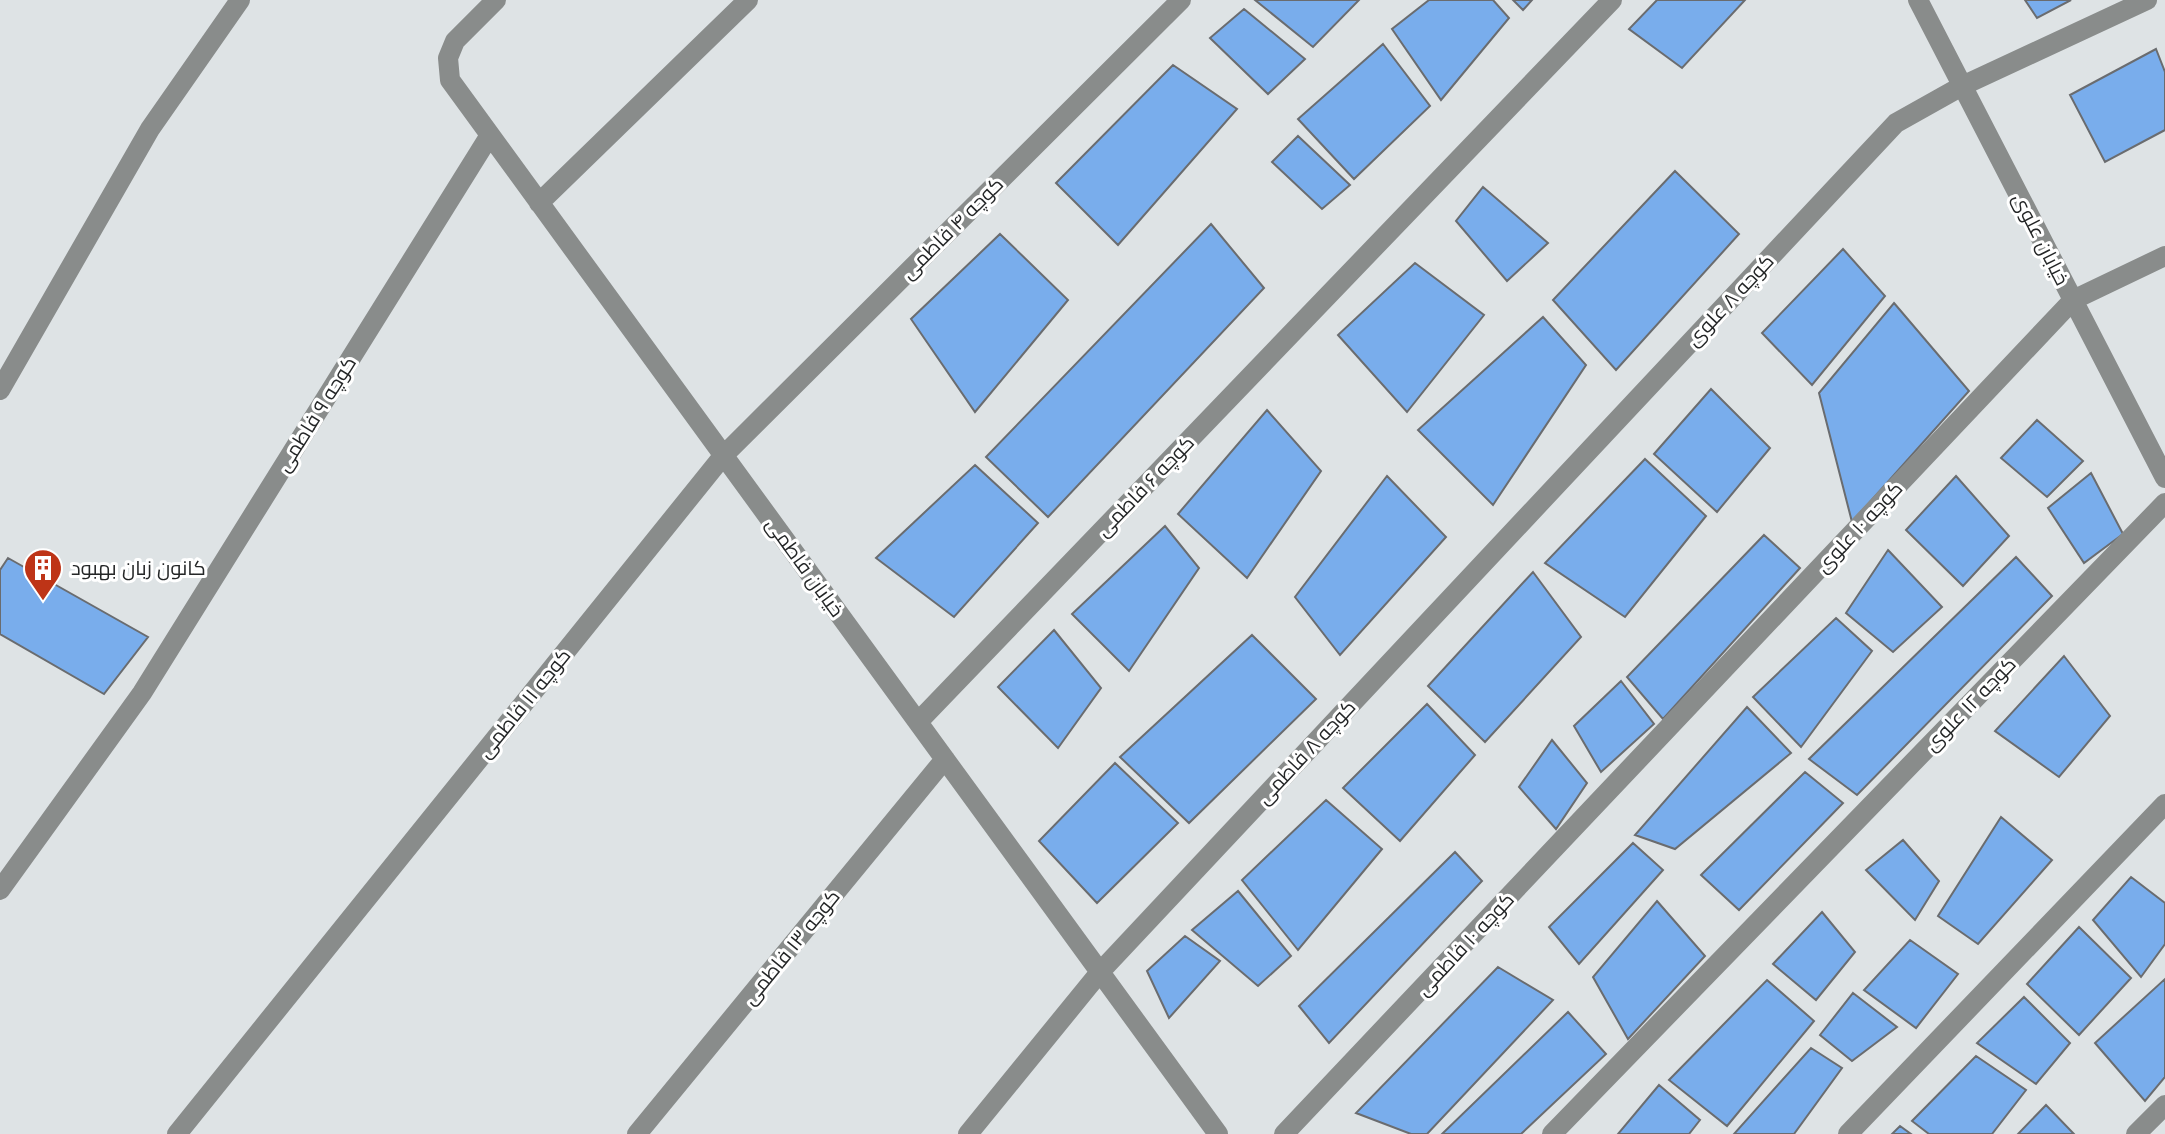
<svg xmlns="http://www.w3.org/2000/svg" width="2165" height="1134" font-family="'DM Sans',Cairo,sans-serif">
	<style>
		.building { fill: #79adec; stroke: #6a6c6f; stroke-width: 2 }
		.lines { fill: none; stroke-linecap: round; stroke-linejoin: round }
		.minor { stroke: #898c8b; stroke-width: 20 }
		.labels { text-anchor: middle; stroke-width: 6; stroke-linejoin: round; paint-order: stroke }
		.street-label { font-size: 20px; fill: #242627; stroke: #fff }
		.poi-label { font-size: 20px; fill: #242627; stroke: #fff; text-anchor: start }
	</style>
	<rect width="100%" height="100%" fill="#dee3e5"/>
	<path class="building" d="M1255,0h104l-46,47z
		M1429,0h64l16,18 -68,82 -49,-71z
		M1513,0h19l-9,10z
		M1657,0h88l-63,68 -53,-39z
		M2025,0h46l-34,18z
		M1244,9l61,50 -37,35 -58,-56z
		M1383,44l47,62 -76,73 -56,-60z
		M2156,49l9,23v58l-60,32 -35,-67z
		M1173,65l64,44 -119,136 -62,-62z
		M1298,136l52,49 -28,24 -50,-47z
		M1675,171l64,63 -123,136 -63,-70z
		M1483,187l65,56 -41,38 -51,-60z
		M1211,224l53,64 -216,229 -62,-60z
		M1000,234l68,66 -93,112 -64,-93z
		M1843,249l42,47 -73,89 -50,-52z
		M1415,263l69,52 -77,97 -69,-77z
		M1894,303l75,88 -117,131 -33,-129z
		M1543,317l43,48 -93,140 -75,-75z
		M1711,389l59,59 -53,64 -63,-58z
		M1267,410l54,61 -74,107 -69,-64z
		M2037,420l46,41 -36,36 -46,-39z
		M1645,459l61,57 -81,101 -80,-54z
		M975,465l63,58 -84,94 -78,-59z
		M2091,473l32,61 -39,29 -36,-55z
		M1387,476l59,61 -106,118 -45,-58z
		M1956,476l53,60 -46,50 -57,-56z
		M1165,526l34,42 -70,103 -57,-57z
		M1764,535l36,33 -137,151 -36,-42z
		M1888,550l54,57 -49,45 -47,-39z
		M2016,557l36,39 -195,199 -48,-36z
		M8,558l140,79 -44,57 -104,-60v-64z
		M1533,572l48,65 -96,105 -57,-56z
		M1836,618l36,33 -71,96 -48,-50z
		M1054,630l47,58 -43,60 -60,-61z
		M1252,635l64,64 -127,124 -69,-66z
		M2064,656l46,60 -51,61 -64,-46z
		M1621,681l33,43 -53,48 -27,-46z
		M1427,704l48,51 -75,86 -57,-53z
		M1747,707l44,46 -116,96 -40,-14z
		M1552,740l35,43 -31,46 -37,-42z
		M1115,763l63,60 -81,80 -58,-62z
		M1805,772l38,31 -104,107 -38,-35z
		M1326,800l56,49 -84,101 -56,-70z
		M2001,817l51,43 -74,84 -40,-28z
		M1903,840l36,41 -24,39 -49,-50z
		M1633,843l30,27 -84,94 -30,-37z
		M1455,852l27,29 -153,162 -30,-37z
		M2131,877l34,26v41l-24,33 -48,-57z
		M1238,891l53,65 -33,30 -66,-56z
		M1657,901l48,55 -77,83 -35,-62z
		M1822,912l33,40 -39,48 -43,-36z
		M2079,927l52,51 -52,57 -52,-51z
		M1185,936l35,25 -51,57 -22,-47z
		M1910,940l48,34 -42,54 -52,-38z
		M1498,967l55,33 -126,134h-16l-55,-21z
		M2165,979v98l-20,24 -50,-58z
		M1767,980l47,41 -87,105 -58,-46z
		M1853,993l44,34 -45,34 -32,-26z
		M2024,997l46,46 -34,41 -59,-41z
		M1568,1012l38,42 -85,80h-79z
		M1811,1048l31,20 -48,66h-60z
		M1976,1056l50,34 -34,44h-63l-17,-13z
		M1659,1085l41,35 -11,14h-71z
		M2046,1105l28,29h-56z
		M1900,1126l11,8h-19z"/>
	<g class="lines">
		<path class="minor" d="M496,0l-41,41 -7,17 2,22 768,1054
			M1918,0l247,478
			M539,203l209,-203
			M0,390l150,-261 90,-129
			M918,722l694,-722
			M0,890l142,-197 348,-558
			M177,1134l546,-678 458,-456
			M637,1134l308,-375
			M968,1134l132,-162 796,-849 66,-37 185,-86
			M1284,1134l789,-834 92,-44
			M1552,1134l613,-631
			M1848,1134l317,-330
			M2136,1134l29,-29"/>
	</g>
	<defs>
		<g id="building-pin" transform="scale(2)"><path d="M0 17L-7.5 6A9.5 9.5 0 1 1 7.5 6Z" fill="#be3417" stroke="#fff"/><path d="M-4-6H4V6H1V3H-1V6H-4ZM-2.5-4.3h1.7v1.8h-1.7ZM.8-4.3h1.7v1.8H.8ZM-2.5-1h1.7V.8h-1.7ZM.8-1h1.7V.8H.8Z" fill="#fff"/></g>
	</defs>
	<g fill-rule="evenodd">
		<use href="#building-pin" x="43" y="568"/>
	</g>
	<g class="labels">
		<g class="street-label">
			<text transform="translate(952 228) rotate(-45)" y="7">کوچه ۴ فاطمی</text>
			<text transform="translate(2041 239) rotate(63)" y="7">خیابان علوی</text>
			<text transform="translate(1730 300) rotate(-47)" y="7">کوچه ۸ علوی</text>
			<text transform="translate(316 414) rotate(-58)" y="7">کوچه ۹ فاطمی</text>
			<text transform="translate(1145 486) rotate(-46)" y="7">کوچه ۶ فاطمی</text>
			<text transform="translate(1859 527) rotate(-47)" y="7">کوچه ۱۰ علوی</text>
			<text transform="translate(805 567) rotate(54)" y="7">خیابان فاطمی</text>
			<text transform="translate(524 703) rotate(-51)" y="7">کوچه ۱۱ فاطمی</text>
			<text transform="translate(1970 704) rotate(-46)" y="7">کوچه ۱۲ علوی</text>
			<text transform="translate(1306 752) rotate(-47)" y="7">کوچه ۸ فاطمی</text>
			<text transform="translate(1465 944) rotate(-47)" y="7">کوچه ۱۰ فاطمی</text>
			<text transform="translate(791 947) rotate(-51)" y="7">کوچه ۱۳ فاطمی</text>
		</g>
		<g class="poi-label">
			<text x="71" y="575">کانون زبان بهبود</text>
		</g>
	</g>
</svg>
